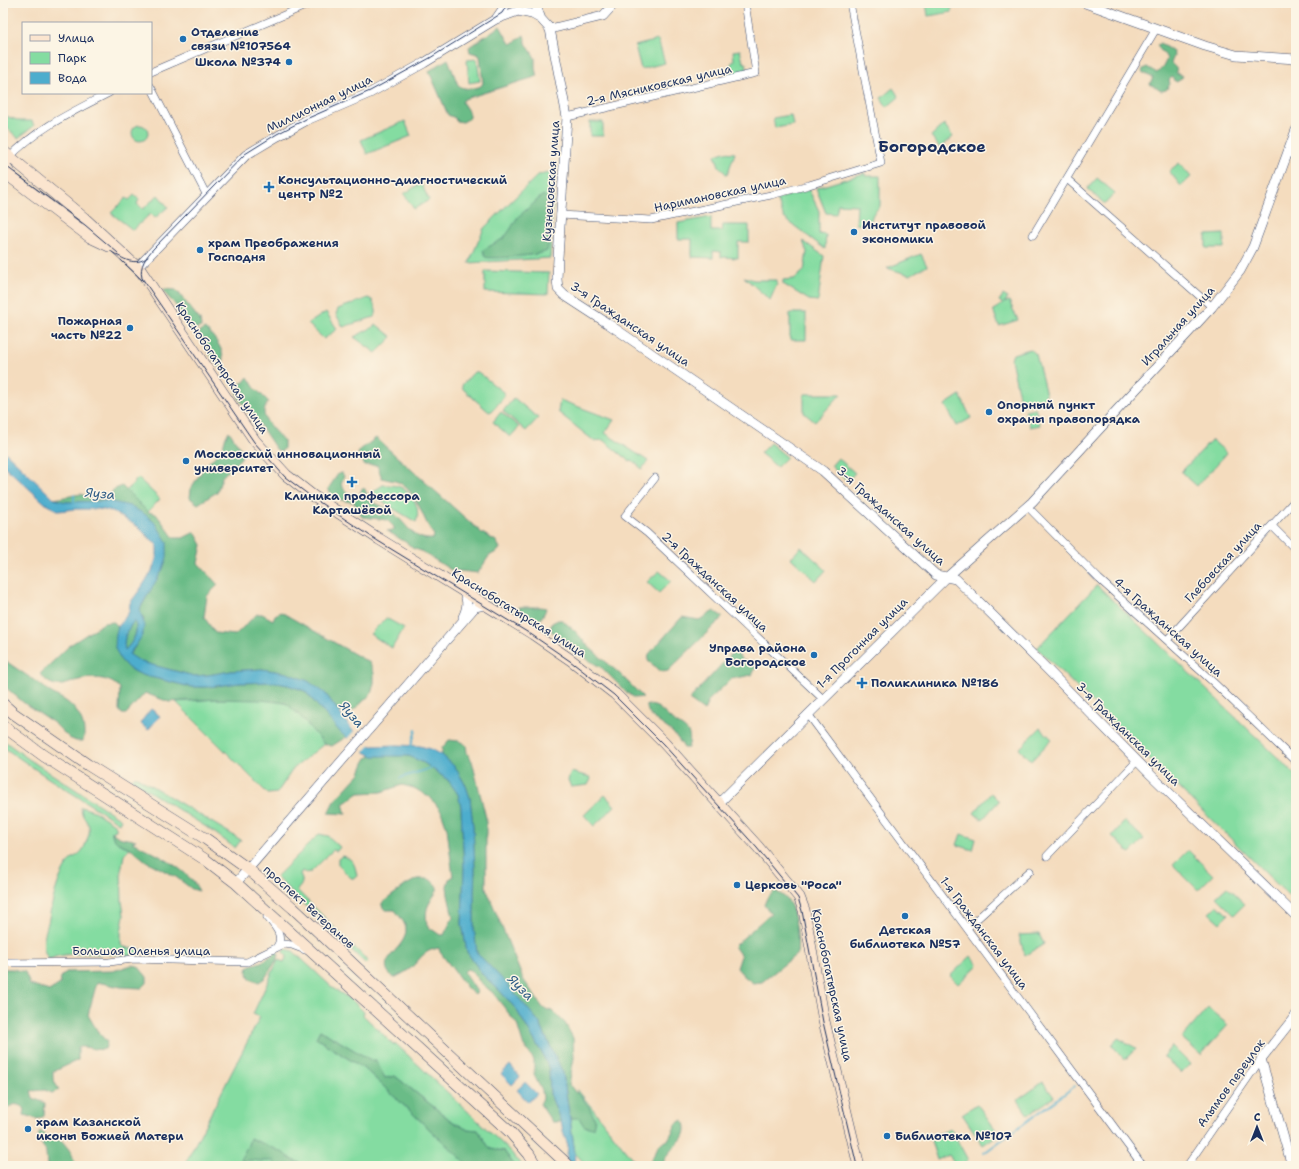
<svg xmlns="http://www.w3.org/2000/svg" width="1299" height="1169" font-family="'Shantell Sans',sans-serif">
	<style>
		.green { fill: #84dca1; stroke: #508680 }
		.forest { fill: #6bbc87; stroke: #437672 }
		.water { fill: #4eadcd; stroke: #346e96; fill-rule: evenodd }
		.pier { fill: #f4dcbe }
		.lines { fill: none; stroke-linecap: round; stroke-linejoin: round }
		.stream { stroke: #4eadcd; stroke-width: 2 }
		.minor-casing { stroke: #3c496c; stroke-width: 8 }
		.tertiary-casing { stroke: #3c496c; stroke-width: 10 }
		.secondary-casing { stroke: #3c496c; stroke-width: 12 }
		.minor { stroke: #fff; stroke-width: 7 }
		.tertiary { stroke: #fff; stroke-width: 9 }
		.secondary { stroke: #fbe5cf; stroke-width: 11 }
		.tram { stroke: #1b2f5e; stroke-width: 1 }
		.poi-dot { fill: #1f6fb2; stroke: #fcf5e5; stroke-width: 1.5 }
		.labels { text-anchor: middle; stroke-width: 3; stroke-linejoin: round; paint-order: stroke }
		.poi-label { font-size: 12px; font-weight: bold; fill: #1b2f5e; stroke: #fcf5e5; text-anchor: start }
		.street-label { font-size: 12px; fill: #1b2f5e; stroke: #fcf5e5 }
		.water-label { font-size: 13px; font-style: italic; fill: #2d5b85; stroke: #fcf5e5 }
		.district-label { font-size: 16px; font-weight: bold; fill: #1b2f5e; stroke: #fcf5e5 }
	</style>
	<rect width="100%" height="100%" fill="#fcf5e5"/>
	<filter id="ink" filterUnits="userSpaceOnUse"><feTurbulence type="fractalNoise" baseFrequency=".025" numOctaves="2"/><feDisplacementMap in="SourceGraphic" scale="8" xChannelSelector="R" yChannelSelector="G"/><feConvolveMatrix kernelMatrix="1 2 1 2 8 2 1 2 1" color-interpolation-filters="sRGB"/></filter>
	<filter id="wash" filterUnits="userSpaceOnUse"><feTurbulence type="fractalNoise" baseFrequency=".012" numOctaves="4" result="noise"/><feDisplacementMap in="SourceGraphic" scale="16" xChannelSelector="R" yChannelSelector="G"/><feGaussianBlur stdDeviation="0.9" result="paint"/><feColorMatrix in="noise" values="0 0 0 0 0 0 0 0 0 0 0 0 0 0 0 0 0 1.4 0 .05"/><feComposite in="paint" operator="in"/></filter>
	<g filter="url(#wash)">
		<rect width="100%" height="100%" fill="#f4dcbe"/>
		<path class="green" d="M926,3h25l1,9 -24,4z
			M658,40l7,23 -24,6 -6,-23z
			M740,50l3,12 3,1 2,10 -19,4 -2,-7 7,-10 -1,-9z
			M477,59l3,22 -11,2 -2,-23z
			M893,88l6,9 -12,10 -6,-9z
			M3,115l17,6h12l2,5 -16,12 -15,-14z
			M791,115l2,10 -18,3 -2,-10z
			M405,121l6,15 -44,18 -6,-14z
			M590,122h13v14h-13z
			M944,124l9,13 -13,11 -9,-12z
			M132 133a8 8 0 1 1 16 0a8 8 0 1 1-16 0Z
			M724,152l11,1 -8,22 -8,-9 -4,-11z
			M1179,163l12,14 -10,9 -12,-15z
			M555,172l-5,86 -81,5 15,-35 54,-53z
			M865,173v3h15v30l-7,8 -4,11 -13,-1 1,-19 -19,-1 -2,10 -10,-1 -10,-25z
			M1097,178l18,15 -10,11 -18,-15z
			M421,183l8,17 -15,9 -10,-15z
			M809,190l10,21v23l7,1 -1,14 -41,-31 -7,-19z
			M134,195l5,4 -2,5 6,5 15,-14 10,12 -13,11 -4,-4 -3,2 -15,14 -22,-17 15,-15 3,2z
			M711,217v14h11l1,-6h26v17h-11v16l-17,-1v-5l-8,-1v7l-21,-1v-18h-14v-16z
			M1224,234v14h-18v-13z
			M803,241l21,15 -6,45 -9,-1 -26,-16v-4l11,-1 10,-8 3,-19z
			M921,254l6,12 -17,9 -23,-7z
			M485,271l64,2 -1,21 -63,-2z
			M744,277l10,3h23v4l-7,16z
			M1003,295l5,3 -4,5 5,-2 9,19 -19,6 -6,-16 10,-6 -4,-3z
			M368,298l4,2c2,6 7,12 2,17l-31,10 -7,-13 2,-5z
			M326,312l11,17 -13,10 -16,-15z
			M790,313h16v27h-16z
			M377,325l15,12 -16,16 -22,-16z
			M1030,349l6,5 10,41 -3,6 -18,4 -5,-4 -9,-42 2,-5z
			M474,372h4l26,21v4l-12,14 -3,1 -26,-23 -1,-4z
			M804,394h37l-26,28 -11,-9z
			M960,395l11,23 -14,8 -12,-21z
			M514,398l24,20 -12,13 -23,-20z
			M560,400l54,20 -9,13 43,28 -6,8 -10,-9 -2,2 -27,-22 -9,1 -36,-29z
			M1035,408l5,17 -10,2 -5,-17z
			M501,412l18,15 -9,10 -17,-15z
			M1212,440l15,13 -30,33 -16,-14z
			M770,443l17,14 -10,10 -17,-14z
			M838,458l17,15 -8,8 -16,-15z
			M138,478l22,21 -12,13 -22,-21z
			M383,485c7,0 14,0 19,3 12,7 19,22 14,34l-47,-28z
			M801,547l25,23 -10,11 -25,-23z
			M659,571l12,10 -12,12 -12,-11z
			M1097,585l199,190v128l-259,-255z
			M386,618l18,10 -12,20 -22,-14z
			M216,699c13,0 62,-1 71,5 15,9 26,27 37,40l-31,25 -16,24 -9,1 -92,-92z
			M1040,728l12,11 -21,22 -12,-12z
			M3,740l27,20 91,59 -2,4 -71,-45 -42,-29 -3,-2z
			M571,772l19,5 1,2 -3,6 -17,2 -3,-7z
			M134,777h3l104,63 -6,8 -24,-18 -80,-50z
			M991,793l8,8 -17,19 -8,-7z
			M605,795l10,11 -21,20 -10,-11z
			M81,807l13,4 20,13 2,3v3l-4,2v3l6,8 12,5 -6,7 -3,16 1,30 2,14 -3,17v12l3,3 30,5c-8,1 -17,3 -25,3 -24,0 -59,-5 -80,4 -11,-12 -2,-29 0,-41 4,-19 8,-39 19,-55 3,-5 10,-7 14,-12 3,-4 5,-11 7,-17 3,-12 -8,-14 -8,-27z
			M1125,821l19,18 -14,14 -18,-17z
			M319,834l9,2 12,11 -3,4 -4,-1 -22,22 -5,1 -4,-2 -2,3c4,7 2,11 -3,16l71,71 -2,3 -90,-87z
			M961,834l15,5 -3,11 -16,-5z
			M1188,850l25,25 -15,15 -25,-25z
			M342,856c12,2 13,10 15,20l-2,2h-4l-13,-13v-6z
			M1227,887l18,17 -11,11 -18,-18z
			M1217,905l11,10 -8,8 -11,-10z
			M1039,934l5,10 -19,12 -6,-21z
			M286,949l7,2 41,38 18,11 12,12 -1,3 31,30 1,-2 115,108 12,15h-7l-11,-15 -14,-2 -12,-19 -12,-1 -16,-9 -55,-44 -10,2 -11,-16 -54,-32 -4,8 50,32 103,96h-285l76,-149 -7,-3 25,-54 6,2 3,-6 -5,-5z
			M971,956l7,9 -20,19 -8,-8z
			M1208,1008l20,17 -27,30 -19,-17z
			M1118,1038l18,10 -11,12 -13,-15z
			M1172,1046l18,18 -9,9 -18,-17z
			M1043,1082l11,15 -26,18 -10,-15z
			M577,1089l57,72 1,5h-48l-12,-13 -5,-35 9,-1z
			M977,1104l22,30 -16,11 -21,-31z
			M951,1129l17,31 -10,6h-2l-7,-11 -12,5 -7,-23z"/>
		<path class="forest" d="M500,26l9,16 3,2 12,-9 2,8 9,15v11l3,7 -74,23 -2,3 6,9 2,7 -7,4 -7,-1 -1,-3 -7,-3 -19,-44 19,-12 10,26c6,5 16,4 23,1l2,-3 -3,-27 -3,-2 -7,-2 -1,-5z
			M1160,43l13,9 1,4 -3,7 5,5 1,6 6,2 -3,4 -4,2 -4,-5 -3,3 1,4 -4,6 -5,1 -11,-7 3,-6 -11,-6 1,-3 4,-2 10,6 6,-6 4,-8c-3,-7 -8,-9 -10,-14z
			M543,195c13,6 7,44 4,56 -5,4 -57,9 -62,6l-2,-7 21,-12 6,-8 7,-12z
			M164,289l12,1 4,4v1l20,25 1,7 -9,3c-9,-8 -11,-19 -19,-28 -4,-4 -8,-7 -9,-13z
			M204,329c7,3 16,16 18,23 1,5 1,9 1,14l-5,1 -16,-25 -4,-9z
			M248,377l6,10 14,14c-1,3 -3,7 -4,10 -1,11 13,22 20,30v7l-2,3h-3l-3,-2 -14,-21 -23,-29 -2,-7 1,-7 6,-3z
			M229,431l13,20 -1,7 -19,19 -5,15 -19,12 -8,-6 1,-10 13,-20 7,-8 11,-10 3,-11z
			M376,438l106,95 14,8 4,7 -2,3 -9,5 -11,17 -27,-3 -30,-19 -9,-3 -5,-5 -20,-12 7,-1v-3l-7,-7 -25,-3 -8,-15c-12,-1 -20,-3 -26,-13l10,-15 4,-1 2,3 -3,9c5,7 10,13 19,10l2,-7 3,1 4,12c8,3 17,6 23,11 15,11 20,29 41,27l1,-4c-12,-15 -15,-41 -34,-52 -5,-3 -13,-3 -18,-5l-5,-13h-13l-6,-11 2,-4z
			M122,486l26,26 8,2 18,24h9l12,-6 7,13 -4,18 20,22 -11,11 -3,21 11,16 20,2 22,-21h5l11,6 2,-5 6,-3 89,51 4,10v10l-3,11 -17,16 -9,3 -7,-2 -13,-18 -38,-20 -25,-4 -31,2 -23,4 -14,1 -53,-14 -12,-7 6,-8 9,-28 -5,-8 12,-22 16,-47 -49,-38 -10,-3 -42,1 -12,-3 27,-5 10,5h18l4,-9z
			M519,607h21l6,1c-1,6 -5,9 -7,14l-3,1c-6,-4 -14,-8 -17,-16z
			M714,611l9,6 -55,54 -6,1 -14,-11 1,-7 33,-37 17,3z
			M135,620c4,12 -2,22 -10,30 -3,-12 3,-21 10,-30z
			M558,620h4l13,11 15,17 30,26 23,23 -8,1 -9,-6 -24,-24 -17,-10 -35,-28 2,-7z
			M114,622l4,5 -2,7 4,25 8,9 14,7 49,12h17l31,-4 33,-1 16,3 17,6 41,46 -14,9 -8,-2 -24,-28 -14,-13 -25,-3 -45,-1 -47,3 -24,-9 -19,21h-4l-3,-4 1,-22c-10,-10 -23,-11 -37,-9 -12,2 -21,10 -33,4 -4,-2 -7,-6 -10,-9l30,-29 34,-22z
			M735,650l7,10 14,7 -4,8 -21,4 -23,22 -4,10 -15,-11z
			M3,657l4,5 28,19c5,2 10,8 15,11 6,4 12,6 17,10 12,9 20,24 16,39h-7l-7,-3 -15,-15 -30,-20 -21,-18z
			M647,705c13,0 15,7 24,14 11,10 23,9 17,29h-4c-3,-5 -7,-11 -11,-15 -7,-8 -27,-15 -26,-28z
			M449,740l10,1 7,4 1,8 5,8 14,57v70l37,91 20,29 9,3 13,12 8,15 1,20 -5,26 6,8 5,3 9,12 6,12 -2,9 -9,-2 -5,-8h-9l-7,-45 -24,-51 -62,-69 -3,-24v-37l1,-22 -2,-43 -3,-29 -4,-12 -11,-19 -13,-12v-7z
			M394,755l15,1 15,7 25,18 9,13 3,13 3,62 -2,55 5,28 16,23 17,16 16,18 26,44 7,16 1,25 11,28h-9l-12,-18 3,-6 -1,-7 -8,-16v-15l-11,-16 -6,-20 -24,-31 -14,-12 -7,-10 -5,-2 -3,3 12,18 1,3 -2,2 -8,-7 -27,-36 -1,-4c-15,2 -18,10 -28,20 -5,4 -11,7 -17,10 -23,-18 13,-28 12,-49 -1,-7 -7,-13 -11,-19h-10l-3,-4v-3l24,-18 11,-6h12c14,10 7,12 1,23 -5,8 -4,16 -3,24l13,9h4l9,-18 -5,-22 -1,-9 2,-7 4,-2 -6,-49 -6,-17 -10,-13 -17,-10 -12,-3 -21,7 -22,1 -16,11 3,10 -18,-1 6,-12 26,-28 4,-10 3,-5 5,-2z
			M112,831c4,8 17,8 24,9l-4,2c22,11 56,26 67,49l-7,-2 -16,-12 -30,-16 -16,-13 -12,-5 -5,-5z
			M775,891c5,3 10,5 13,10 8,10 11,40 9,53l-35,28 -9,1 -9,-7 -7,-8 4,-12 -7,-10 37,-33 -7,-8 3,-7z
			M277,951l2,4 -1,3 -13,20 -6,4 -9,-3c-8,-16 3,-13 13,-18 5,-3 10,-6 14,-10z
			M132,965l6,1 9,11v6l-5,5 -21,-1 -24,-5 -9,33 10,17 9,10 -2,7c-10,2 -17,-3 -27,-2v13l-25,12v7l6,11 -7,3 -7,-3 -14,1 2,7 12,5 -1,13 -6,3 -14,-4 1,-6c-10,-8 -13,-4 -22,3v-143h9l13,3 5,13 19,6 11,-7 1,-7 5,-5 47,-1z
			M320,1030l54,32 1,-3 10,19 10,-2 55,44 16,9 12,1 12,19 14,2 11,15h-46l-103,-96 -50,-32z
			M683,1120c7,17 -6,22 -15,34 -3,3 -4,8 -6,12h-14l11,-21 9,-5 9,-17z
			M40,1131l9,7 13,3 9,11 5,14h-29l-1,-14 -8,-15z
			M250,1138l32,14 9,7 16,7h-32l-1,-5h-13l-9,-1 -10,1 -1,-3 7,-13z"/>
		<path class="water" d="M3,450l51,49 12,3 42,-1 22,5 16,9 10,9 11,18v15l-4,12 -24,41c11,21 2,28 -10,44l12,8 53,14 14,-1 23,-4 31,-2 25,4 21,8 17,12 31,42 8,6 8,5 25,-1 23,1 11,3 11,6 13,12 11,19 4,12 3,28 2,44 -1,22v37l3,24 29,30 33,39 24,51 12,80 -1,13h-8l2,-21 -4,-10 -3,-13 -11,-28 -1,-25 -7,-16 -26,-44 -16,-18 -17,-16 -16,-23 -5,-28 2,-55 -3,-62 -3,-13 -10,-14 -24,-17 -15,-7h-37l-9,-5 -22,-18 -36,-42 -17,-6 -17,-3 -32,1 -31,4h-17l-49,-12 -14,-7 -8,-9 -5,-11 1,-14 2,-7 11,-15 1,-9 11,-15 11,-17 5,-14v-12l-20,-19 -26,-15 -13,-2h-23l-16,2 -12,-6 -44,-40zM134,621c6,10 -1,21 -9,29 -3,-12 3,-21 9,-29z
			M151,709l9,7 -12,14 -8,-7z
			M510,1065l10,12 -8,8 -11,-11z
			M525,1082l12,12 -9,8 -11,-12z"/>
		<path class="pier" d="M355,730l10,10 7,3 -9,10 -17,-13z"/>
		<g class="lines">
			<path class="stream" d="M74,495v7
				M411,746l5,-16
				M400,778l34,-11
				M984,1153l91,-67"/>
		</g>
	</g>
	<g filter="url(#ink)">
		<g class="lines">
			<g class="minor-casing">
				<path id="minor" d="M151,72l161,-69
					M151,87l56,109
					M567,117l189,-44 -11,-70
					M8,159c27,-30 66,-48 101,-66
					M1067,179l145,128
					M560,215l91,5 120,-25 38,-10 72,-22 -31,-160
					M1033,235l123,-206
					M655,478l-30,38 22,17 176,166
					M1027,506l72,73 114,103 83,80
					M1272,526l24,24
					M1167,640l129,-141
					M808,714l335,452
					M1047,856l90,-95
					M267,917c8,9 18,20 9,31
					M967,928l63,-57
					M3,963l106,-1 24,-3 114,3 37,-18 8,1 13,5
					M1187,1166l74,-107"/>
			</g>
			<g class="tertiary-casing">
				<path id="tertiary" d="M535,3l6,16
					M1085,3l120,43 31,9 60,4
					M496,19l11,-16
					M550,29l17,88 -9,141 -1,21 1,10 6,6 43,28 216,148 113,104 20,4 90,89 105,107 145,141
					M137,268l109,-113 32,-19 29,-16 63,-27 54,-30 72,-44 22,-8 14,3 9,5 9,10 53,-13 10,-11v-2
					M463,617c4,-8 6,-16 1,-24
					M719,803l227,-225 86,-76 180,-195 28,-36 13,-24 43,-117
					M236,883l239,-276 9,-2
					M1292,1166l-31,-107 35,-44"/>
			</g>
			<g class="secondary-casing">
				<path id="secondary" d="M3,151l81,67 57,53 114,170 31,34 27,21 66,43 154,95 38,26 44,34 49,49 94,104 41,50 5,13 20,111 35,145
					M3,163l10,16 77,58 19,9
					M3,704l10,9 75,52 118,74 42,30 45,39 276,258
					M3,726l41,30 162,104 30,23 274,249 19,22 7,12"/>
			</g>
			<use href="#minor" class="minor"/>
			<use href="#tertiary" class="tertiary"/>
			<use href="#secondary" class="secondary"/>
			<path class="tram" d="M508,3l-6,10 -72,45 -60,33 -64,28 -29,15 -32,20 -91,94c-8,9 -15,18 -12,30l112,164 31,35 28,21 65,43 154,94 38,26 44,34 49,49 94,104 41,50 4,13 21,111 34,144
				M3,164l82,61 33,28
				M112,252c11,7 23,15 36,5
				M121,260l22,21"/>
		</g>
	</g>
	<g class="poi-dot">
		<circle cx="183" cy="39" r="4"/>
		<circle cx="289" cy="62" r="4"/>
		<path d="M267 181h4v4h4v4h-4v4h-4v-4h-4v-4h4z"/>
		<circle cx="854" cy="232" r="4"/>
		<circle cx="200" cy="250" r="4"/>
		<circle cx="130" cy="328" r="4"/>
		<circle cx="989" cy="412" r="4"/>
		<circle cx="186" cy="461" r="4"/>
		<path d="M350 476h4v4h4v4h-4v4h-4v-4h-4v-4h4z"/>
		<circle cx="814" cy="655" r="4"/>
		<path d="M860 677h4v4h4v4h-4v4h-4v-4h-4v-4h4z"/>
		<circle cx="737" cy="885" r="4"/>
		<circle cx="905" cy="916" r="4"/>
		<circle cx="28" cy="1129" r="4"/>
		<circle cx="887" cy="1136" r="4"/>
	</g>
	<g class="labels">
		<g class="poi-label">
			<text x="191" y="36">Отделение<tspan x="191" dy="14">связи №107564</tspan></text>
			<text x="281" y="66" text-anchor="end">Школа №374</text>
			<text x="278" y="184">Консультационно-диагностический<tspan x="278" dy="14">центр №2</tspan></text>
			<text x="862" y="229">Институт правовой<tspan x="862" dy="14">экономики</tspan></text>
			<text x="208" y="247">храм Преображения<tspan x="208" dy="14">Господня</tspan></text>
			<text x="122" y="325" text-anchor="end">Пожарная<tspan x="122" dy="14">часть №22</tspan></text>
			<text x="997" y="409">Опорный пункт<tspan x="997" dy="14">охраны правопорядка</tspan></text>
			<text x="194" y="458">Московский инновационный<tspan x="194" dy="14">университет</tspan></text>
			<text x="352" y="500" text-anchor="middle">Клиника профессора<tspan x="352" dy="14">Карташёвой</tspan></text>
			<text x="806" y="652" text-anchor="end">Управа района<tspan x="806" dy="14">Богородское</tspan></text>
			<text x="871" y="687">Поликлиника №186</text>
			<text x="745" y="889">Церковь "Роса"</text>
			<text x="905" y="934" text-anchor="middle">Детская<tspan x="905" dy="14">библиотека №57</tspan></text>
			<text x="36" y="1126">храм Казанской<tspan x="36" dy="14">иконы Божией Матери</tspan></text>
			<text x="895" y="1140">Библиотека №107</text>
		</g>
		<g class="street-label">
			<text transform="translate(659 85) rotate(-13)" y="4">2-я Мясниковская улица</text>
			<text transform="translate(319 104) rotate(-26)" y="4">Миллионная улица</text>
			<text transform="translate(551 181) rotate(-86)" y="4">Кузнецовская улица</text>
			<text transform="translate(720 194) rotate(-12)" y="4">Наримановская улица</text>
			<text transform="translate(630 324) rotate(34)" y="4">3-я Гражданская улица</text>
			<text transform="translate(1178 326) rotate(-48)" y="4">Игральная улица</text>
			<text transform="translate(222 368) rotate(56)" y="4">Краснобогатырская улица</text>
			<text transform="translate(891 516) rotate(42)" y="4">3-я Гражданская улица</text>
			<text transform="translate(1223 562) rotate(-47)" y="4">Глебовская улица</text>
			<text transform="translate(715 582) rotate(43)" y="4">2-я Гражданская улица</text>
			<text transform="translate(519 613) rotate(32)" y="4">Краснобогатырская улица</text>
			<text transform="translate(1168 627) rotate(42)" y="4">4-я Гражданская улица</text>
			<text transform="translate(862 643) rotate(-45)" y="4">1-я Прогонная улица</text>
			<text transform="translate(1128 734) rotate(45)" y="4">3-я Гражданская улица</text>
			<text transform="translate(309 907) rotate(42)" y="4">проспект Ветеранов</text>
			<text transform="translate(984 933) rotate(53)" y="4">1-я Гражданская улица</text>
			<text x="141" y="955">Большая Оленья улица</text>
			<text transform="translate(832 985) rotate(78)" y="4">Краснобогатырская улица</text>
			<text transform="translate(1231 1083) rotate(-54)" y="4">Алымов переулок</text>
		</g>
		<g class="water-label">
			<text transform="translate(100 493) rotate(5)" y="5">Яуза</text>
			<text transform="translate(352 714) rotate(50)" y="5">Яуза</text>
			<text transform="translate(521 987) rotate(45)" y="5">Яуза</text>
		</g>
		<g class="district-label">
			<text x="932" y="152">Богородское</text>
		</g>
	</g>
	<rect width="1299" height="1169" fill="none" stroke="#fcf5e5" stroke-width="16"/>
	<rect x="22" y="22" width="130" height="72" fill="#fcf5e5" stroke="#a2a6af"/>
	<rect x="30" y="35" width="20" height="6" fill="#fbe5cf" stroke="#a2a6af"/>
	<text x="58" y="42" font-size="12" fill="#1b2f5e">Улица</text>
	<rect x="30" y="52" width="20" height="12" fill="#84dca1" stroke="#a2a6af"/>
	<text x="58" y="62" font-size="12" fill="#1b2f5e">Парк</text>
	<rect x="30" y="72" width="20" height="12" fill="#4eadcd" stroke="#a2a6af"/>
	<text x="58" y="82" font-size="12" fill="#1b2f5e">Вода</text>
	<g transform="translate(1257 1127)" stroke="#fcf5e5" stroke-width="3" paint-order="stroke">
	<path d="M0-3L7 15L0 10L-7 15Z" fill="#1b2f5e"/>
	<text y="-6" font-size="11" font-weight="bold" text-anchor="middle" fill="#1b2f5e">С</text>
	</g>
</svg>
